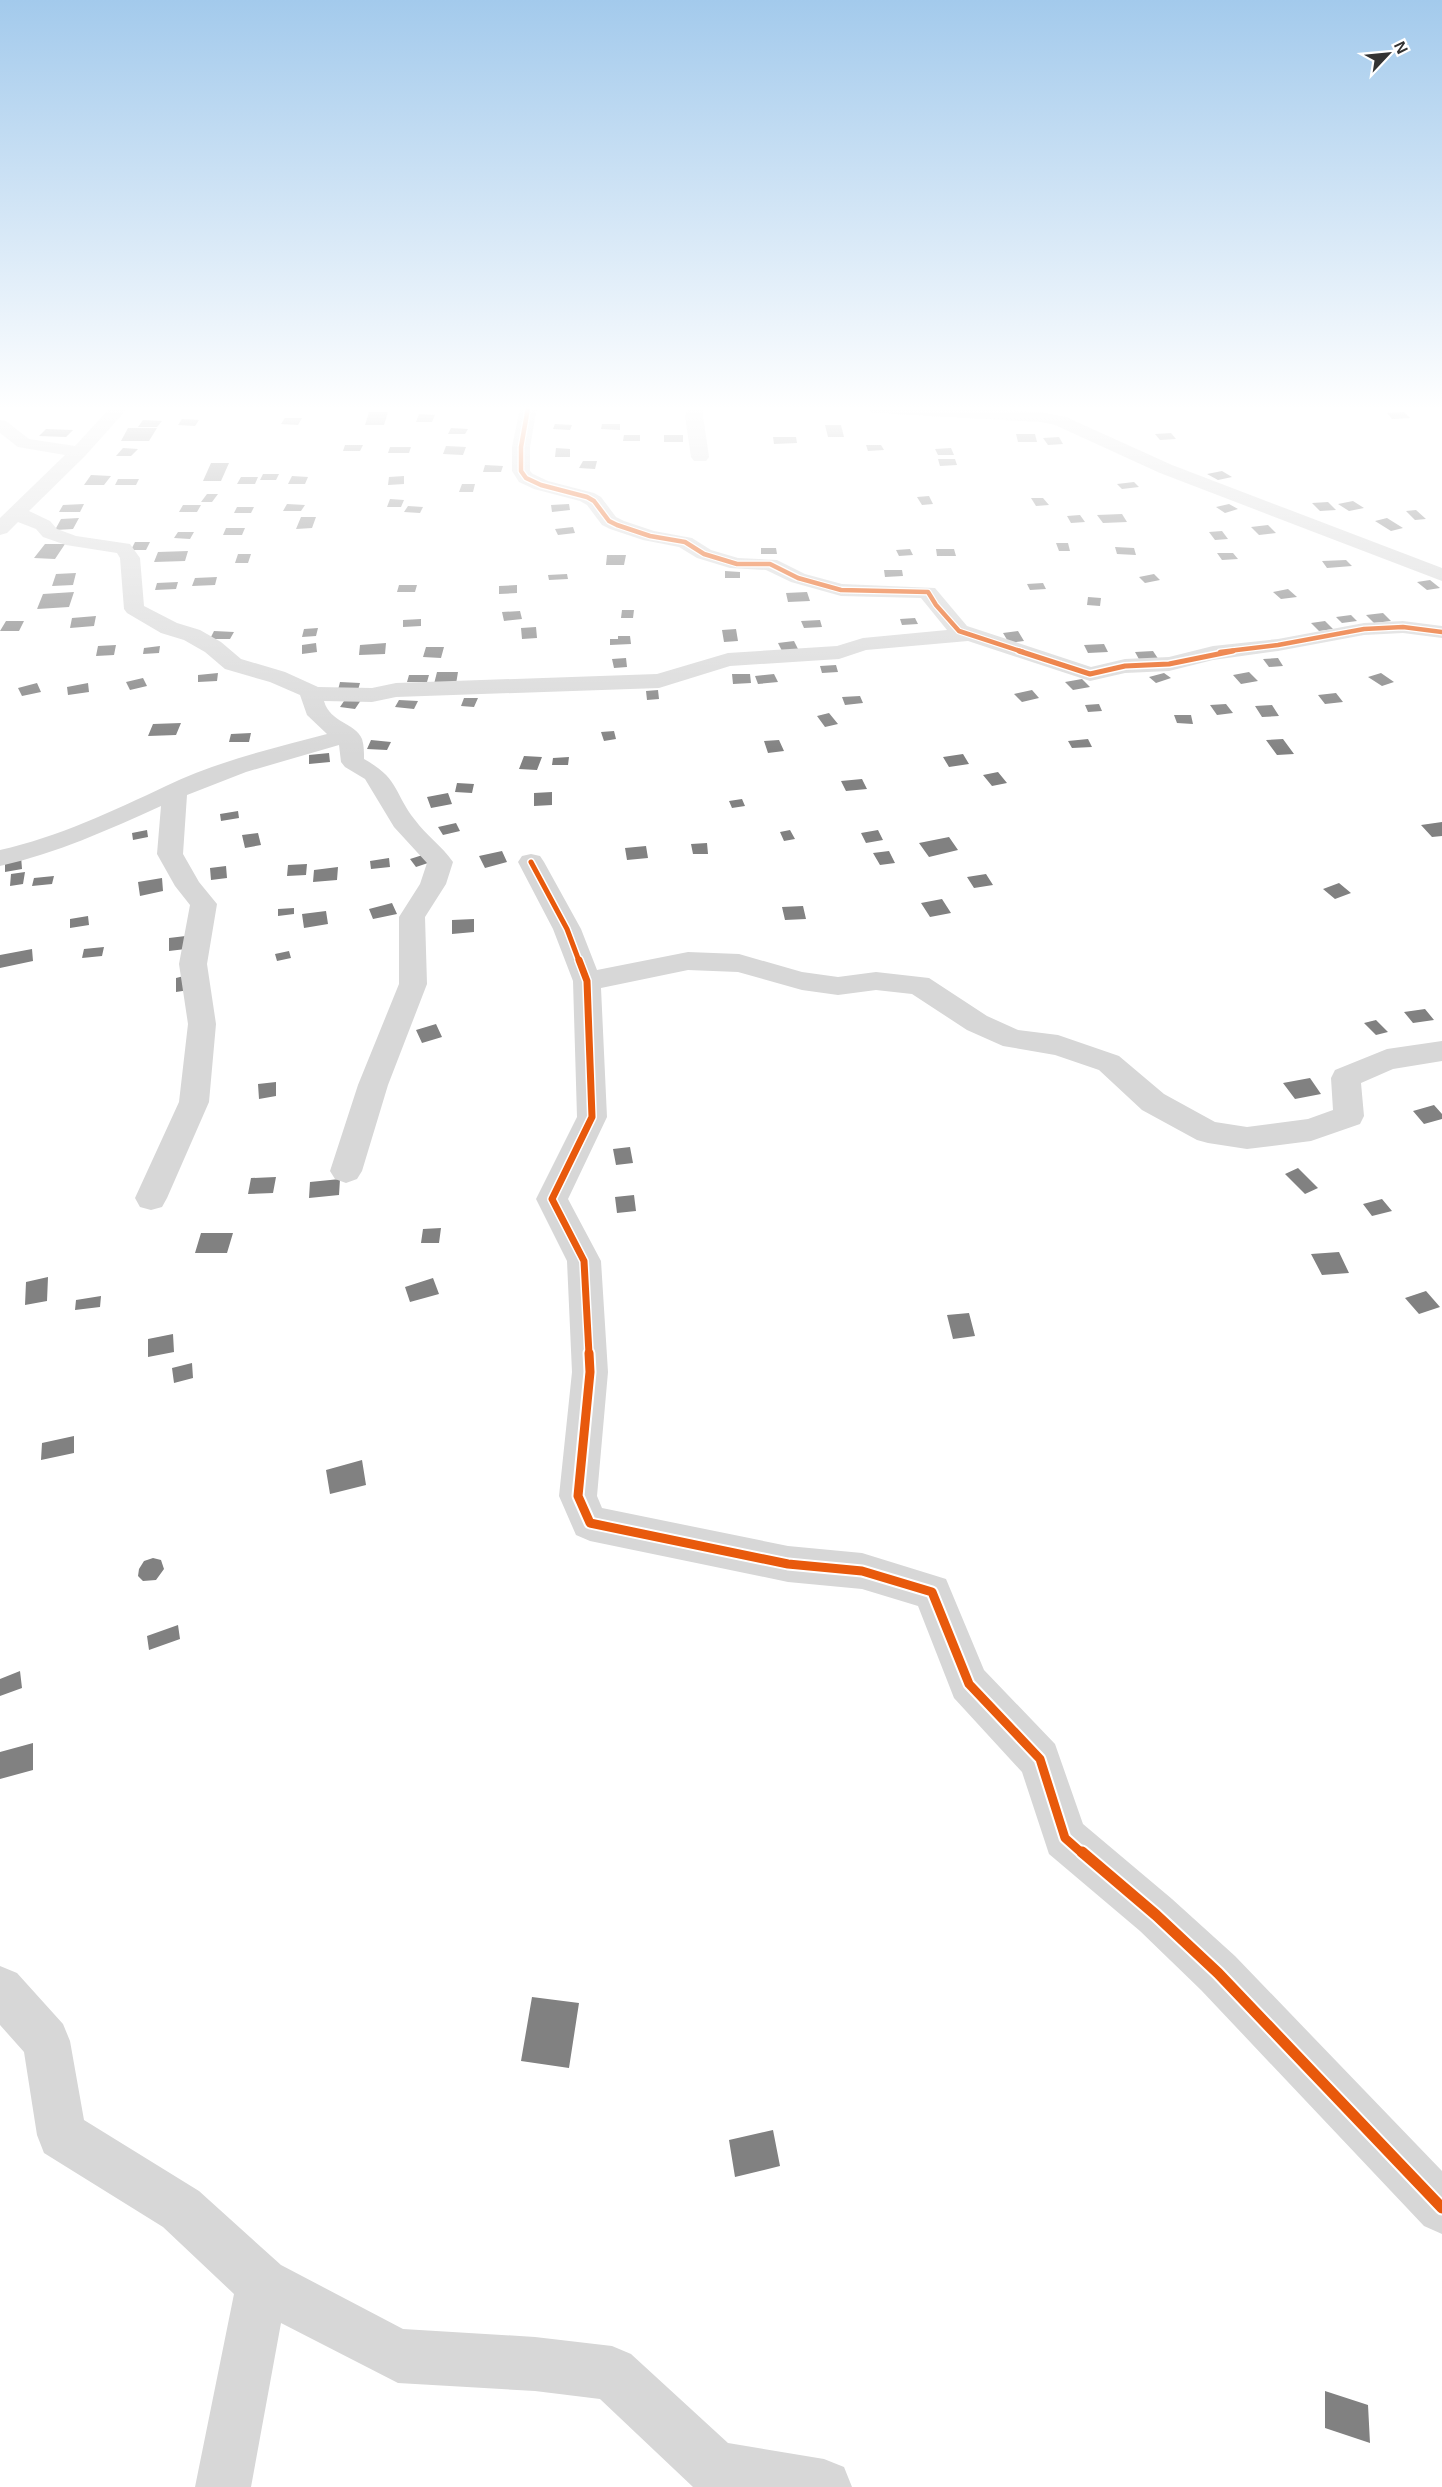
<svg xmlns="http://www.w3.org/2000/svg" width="1442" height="2487" font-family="Helvetica,sans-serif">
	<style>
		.building { fill: #818181 }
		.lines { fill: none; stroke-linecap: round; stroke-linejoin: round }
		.minor { fill: #d7d7d7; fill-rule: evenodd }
		.cycleway-far4-casing { stroke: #fff; stroke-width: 7 }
		.cycleway-far3-casing { stroke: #fff; stroke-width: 8 }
		.cycleway-far2-casing { stroke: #fff; stroke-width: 10 }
		.cycleway-far1-casing { stroke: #fff; stroke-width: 13 }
		.cycleway-casing { stroke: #fff; stroke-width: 15 }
		.cycleway-far4 { stroke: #e8590c; stroke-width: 4.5 }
		.cycleway-far3 { stroke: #e8590c; stroke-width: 5 }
		.cycleway-far2 { stroke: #e8590c; stroke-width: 7 }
		.cycleway-far1 { stroke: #e8590c; stroke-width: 9 }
		.cycleway { stroke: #e8590c; stroke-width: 11 }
	</style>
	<rect width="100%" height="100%" fill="#fff"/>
	<path class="building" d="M369,412h19l-4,13h-19z
		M1404,412l6,6 -18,1 -5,-6z
		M419,414l16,1 -3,7h-16z
		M285,418h17l-4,7 -17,-1z
		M182,419l17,1 -4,6 -17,-1z
		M143,420l19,1 -5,6h-19z
		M555,424l17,1 -2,5 -17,-1z
		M602,424h18v6l-19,-1z
		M825,425h16l3,12h-16z
		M128,428h29l-8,13h-28z
		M451,428l17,1 -3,5h-17z
		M46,429l27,1 -7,7 -27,-1z
		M1171,433l5,6 -16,1 -5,-6z
		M1016,434h19l2,8h-19z
		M624,435h16v6h-17z
		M664,435h19v7h-19z
		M773,437h23l1,6 -23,1z
		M1059,437l4,7 -15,1 -5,-7z
		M345,445h18l-3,6h-17z
		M866,445h15l3,5 -16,1z
		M446,446l20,1 -3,8 -20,-1z
		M390,447h21l-2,6h-21z
		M123,448l15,1 -7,7h-15z
		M556,448l14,1v8h-15z
		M951,448l3,7h-16l-3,-6z
		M938,459h17l2,6 -17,1z
		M583,461h14l-2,8 -16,-1z
		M211,463h18l-8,18h-18z
		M485,465l18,1 -2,6h-18z
		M1222,471l10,6 -14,3 -11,-6z
		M263,474h16l-3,6h-16z
		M91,475l20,1 -7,9h-20z
		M292,476l16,1 -3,7h-17z
		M404,476v8l-16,1 1,-8z
		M241,477h17l-3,7h-18z
		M118,479h21l-3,6h-21z
		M1134,482l5,5 -17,2 -5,-5z
		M462,484h13l-2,8h-14z
		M207,494h11l-6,8h-11z
		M929,496l4,8 -11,1 -5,-8z
		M1031,498h12l6,7 -13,1z
		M390,499l14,1 -3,7h-14z
		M1353,501l11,7 -15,3 -11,-7z
		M1328,502l8,8 -16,1 -8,-8z
		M84,504l-4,8h-21l4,-7z
		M287,504l18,1 -4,6h-18z
		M569,504l1,6 -18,2 -1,-7z
		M1229,504l9,5 -13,4 -9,-6z
		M183,505h18l-4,7h-18z
		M408,506l15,1 -3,6 -16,-1z
		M237,507h17l-3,6h-17z
		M1416,510l10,9 -11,1 -9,-9z
		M1122,514l5,8 -24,1 -6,-8z
		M1080,515l5,7 -14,1 -4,-7z
		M301,517h15l-4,11 -16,1z
		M79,518l-6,11 -18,1 6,-11z
		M1387,518l16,10 -12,3 -16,-10z
		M1268,525l8,8 -17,2 -8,-8z
		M573,527l2,6 -17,2 -3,-6z
		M226,528h19l-3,7h-19z
		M1222,531l6,8 -13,1 -6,-8z
		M178,532h16l-4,7 -16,-1z
		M135,542h15l-4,8h-15z
		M1056,543h12l2,8h-11z
		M45,544h20l-10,15 -21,-1z
		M1115,547l19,1 2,7 -19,-1z
		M761,548h15l1,6h-16z
		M910,549l3,6 -14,1 -3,-6z
		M936,549h18l2,7h-19z
		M188,551l-3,10 -31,1 4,-10z
		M1217,553h16l5,6 -16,1z
		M238,554h13l-3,9h-13z
		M607,555h19l-2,10h-18z
		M1346,560l6,6 -25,2 -5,-7z
		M884,570h18l1,6 -18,1z
		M725,571l15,1v6h-15z
		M76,573l-3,12 -21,1 4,-12z
		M567,574l1,5 -19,1 -1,-5z
		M1154,574l6,6 -15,3 -6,-6z
		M217,577l-2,8 -23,1 3,-8z
		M1430,580l10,8 -13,2 -10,-8z
		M178,582l-2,7 -21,1 2,-7z
		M1043,583l3,6 -16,1 -3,-6z
		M399,585h18l-2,7h-18z
		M517,585v8l-18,1v-8z
		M1288,589l9,8 -16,2 -8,-7z
		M74,592l-5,15 -32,2 6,-15z
		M807,592l3,9 -22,1 -2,-9z
		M1088,597l13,1 -1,8 -13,-1z
		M622,610h12l-1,8h-12z
		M520,611l2,8 -18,2 -2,-9z
		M1383,613l8,8 -17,2 -8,-8z
		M1351,615l6,6 -15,2 -6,-6z
		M96,616l-2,10 -24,2 2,-10z
		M915,618l3,6 -16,1 -2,-6z
		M421,619v7l-18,1v-7z
		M820,620l2,7 -18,1 -3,-7z
		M6,621h18l-5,10h-19z
		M1325,621l8,8 -14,2 -8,-8z
		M536,627l1,11 -15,1 -1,-11z
		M318,628l-2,8 -14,1 2,-8z
		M736,629l2,12 -14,1 -2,-12z
		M214,631l20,1 -4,7h-20z
		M1018,631l6,10 -15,2 -6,-10z
		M618,636h12l1,8 -21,1v-6h8z
		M794,641l4,8 -16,2 -4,-8z
		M316,643l1,9 -15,2v-9z
		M386,643l-1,11 -26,1 1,-10z
		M1104,644l4,8 -20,1 -4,-8z
		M116,645l-2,10 -18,1 2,-10z
		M160,646l-1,7 -16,1 1,-6z
		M426,647h18l-3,11 -18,-1z
		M1153,651l6,9 -19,1 -5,-9z
		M626,658l1,9 -13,1 -2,-9z
		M1278,658l5,8 -14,1 -6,-8z
		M836,665l2,7 -16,1 -2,-7z
		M437,672h21l-2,12h-22z
		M1249,672l9,9 -17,3 -8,-9z
		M218,673l-1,8 -19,1v-7z
		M1164,673l7,5 -15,5 -7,-6z
		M1381,673l13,9 -12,4 -14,-9z
		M732,674h18l1,9 -18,1z
		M774,674l4,8 -20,2 -3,-8z
		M409,675h20l-2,7h-20z
		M143,678l4,8 -17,4 -4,-8z
		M1082,679l8,8 -17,3 -8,-8z
		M340,682l20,1 -2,7h-20z
		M37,683l4,9 -19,4 -4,-8z
		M88,683l1,9 -21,3 -1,-8z
		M658,690l1,9 -12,1 -1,-9z
		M1032,690l7,8 -17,4 -8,-8z
		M1336,693l7,9 -18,2 -7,-9z
		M860,696l3,7 -18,2 -3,-8z
		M346,698l15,2 -6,9 -15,-2z
		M464,698h14l-4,9 -13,-1z
		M399,700l19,1 -4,8 -19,-2z
		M1099,704l3,7 -14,1 -3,-7z
		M1226,704l7,9 -16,2 -7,-10z
		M1272,705l7,11 -17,1 -7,-11z
		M829,713l9,11 -13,3 -8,-11z
		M1174,715h17l2,9 -16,-1z
		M181,723l-5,12 -28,1 5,-12z
		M614,731l2,8 -12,2 -3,-9z
		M251,733l-2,9h-20l2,-8z
		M1088,739l4,8 -20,1 -4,-7z
		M1283,739l11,15 -17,1 -11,-15z
		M371,740l20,2 -4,8 -20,-1z
		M779,740l5,11 -16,2 -4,-12z
		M329,753l1,9 -21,2v-9z
		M963,754l6,10 -20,3 -6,-10z
		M524,756l18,1 -5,13 -18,-1z
		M569,757l-1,8h-16l1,-7z
		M998,772l9,11 -15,3 -9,-11z
		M862,779l5,10 -21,2 -5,-10z
		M457,783l17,1 -2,9 -17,-1z
		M552,792v13l-18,1v-13z
		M448,793l4,11 -21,4 -4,-11z
		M742,799l3,7 -13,2 -3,-7z
		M238,811l1,7 -18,3 -1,-7z
		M1442,822v14l-10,1 -11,-12z
		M456,823l4,8 -17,4 -5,-8z
		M147,830l1,7 -15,3 -1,-7z
		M790,830l5,9 -11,2 -4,-9z
		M878,830l5,10 -17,3 -5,-10z
		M258,833l3,12 -16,3 -3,-13z
		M949,837l9,13 -29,7 -10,-14z
		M707,843l1,11h-15l-2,-10z
		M646,846l2,12 -21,2 -2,-12z
		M502,851l5,11 -22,6 -6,-12z
		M889,851l6,12 -15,2 -7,-12z
		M429,853l5,8 -18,6 -6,-8z
		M21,856l1,13 -17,3v-12z
		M389,858l1,9 -19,2 -1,-8z
		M307,864l-1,11 -19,1 1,-11z
		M226,866l1,12 -16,2 -1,-12z
		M338,867l-1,13 -24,2 1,-12z
		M25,872l-2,12 -13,2 1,-12z
		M986,874l7,11 -19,3 -7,-11z
		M54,876l-2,8 -20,2 2,-8z
		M162,878l1,13 -23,5 -2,-14z
		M1339,883l12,10 -16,6 -12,-10z
		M942,899l9,14 -21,4 -9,-14z
		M392,903l5,11 -24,5 -4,-10z
		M803,906l3,13 -21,1 -3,-13z
		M294,908v6l-16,2v-7z
		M326,911l2,13 -24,4 -2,-14z
		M88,916l1,9 -19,3v-9z
		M474,919v13l-22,2v-14z
		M194,935v13l-25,3v-13z
		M104,947l-2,9 -20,2 2,-9z
		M32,949l1,12 -33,7v-13z
		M289,951l2,7 -14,3 -2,-7z
		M188,975l1,15 -13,2v-14z
		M1425,1009l9,11 -21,3 -9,-11z
		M1376,1020l12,12 -12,3 -12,-12z
		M436,1024l6,13 -20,6 -6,-13z
		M1310,1078l11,16 -26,5 -12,-16z
		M276,1082v14l-17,3 -1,-15z
		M1434,1105l8,9v5l-18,5 -11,-13z
		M630,1147l3,16 -17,2 -3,-16z
		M1298,1168l20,20 -13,6 -20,-20z
		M276,1177l-3,16 -25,1 3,-16z
		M340,1179l-1,16 -30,3 1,-16z
		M634,1195l2,16 -19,2 -2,-16z
		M1382,1199l10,12 -20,5 -9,-12z
		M441,1228l-2,15h-18l2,-14z
		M201,1233h32l-6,20h-32z
		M1339,1252l10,21 -27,2 -11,-21z
		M48,1277l-1,24 -22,4 1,-23z
		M433,1278l6,16 -29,8 -5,-15z
		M1426,1291l14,16 -21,7 -14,-16z
		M101,1296l-1,11 -25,3 1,-10z
		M969,1313l6,23 -22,3 -6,-24z
		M173,1334l1,18 -26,5v-18z
		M192,1363l1,15 -19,5 -2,-15z
		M74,1436v17l-33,7 1,-17z
		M362,1460l4,25 -36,9 -4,-24z
		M153,1558l8,2 3,9 -8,11 -13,1 -5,-5 1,-7 5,-8z
		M178,1625l2,14 -31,11 -2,-14z
		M20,1671l2,17 -22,8v-17z
		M33,1743v27l-33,9v-27z
		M532,1997l47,6 -10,65 -48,-7z
		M773,2130l7,36 -45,11 -6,-37z
		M1325,2391l43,14 2,38 -45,-15z"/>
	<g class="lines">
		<path class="minor" d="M110,408h18l-43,48 -56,55 21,10 7,8 19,7 54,8 10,14 4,48 33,17 23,7 21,12 20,17 44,13 33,15 54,1 24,-5 261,-9 71,-21 109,-7 26,-8 84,-8 -26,-32 -80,-2 -50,-14 -25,-12 -36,-2 -33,-10 -18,-11 -36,-7 -33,-11 -8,-4 -15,-20 -7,-4 -46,-12 -15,-7 -7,-11v-24l8,-39h17l-7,39v24l3,3 15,7 46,12 7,4 15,20 8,4 30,10 38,7 19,12 27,8 39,2 28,14 37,10 93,4 32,38 124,41 34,-8 44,-2 44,-11 65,-7 86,-16 39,-2 39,5v12l-39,-5 -39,2 -86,16 -65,9 -44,11 -44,2 -35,8 -122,-40 -102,9 -27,9 -109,7 -71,22 -263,9 -24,5 -48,-1c6,22 32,22 38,38 2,6 2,13 2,20 36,20 29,33 51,61 11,15 27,26 38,42l-7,22 -21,33 2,67 -39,101 -26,86 -5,8 -11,4 -11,-4 -5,-8 28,-86 41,-101v-67l21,-33 7,-21 -33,-36 -29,-48 -20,-12 -4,-5 -2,-17 -93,27 -59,23 -4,59 16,28 18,22 -10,60 9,60 -7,78 -42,96 -5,9 -11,3 -11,-3 -5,-9 44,-96 9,-78 -9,-60 11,-59 -15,-19 -18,-32 4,-48c-53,24 -104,47 -161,60v-16c58,-13 113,-39 166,-64 50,-24 107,-38 161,-52l-20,-19 -7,-20 -30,-13 -45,-13 -20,-17 -21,-12 -23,-7 -34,-20 -3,-4 -4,-51 -3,-5 -51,-8 -23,-8 -7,-8 -18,-7 -11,11 -7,2v-17l65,-63 -47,-8 -18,-14v-13l6,1 23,18 46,7z
			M687,408h17l-1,8 6,41 -3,4h-12l-3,-4 -6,-41z
			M867,408h101l73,4 25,5 106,48 270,103v13l-282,-108 -105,-48 -14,-3 -165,-9 -6,-1z
			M531,854l9,2 4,6 37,67 16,41 91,-18 51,2 63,18 36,5 38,-5 53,6 58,38 31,14 40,5 61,21 45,38 51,28 32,5 61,-8 25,-9 -2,-32 4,-8 52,-21 55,-8v20l-49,8 -32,14 3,33 -4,8 -49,17 -64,8 -39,-6 -11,-3 -55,-30 -43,-40 -44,-15 -52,-9 -36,-16 -55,-36 -36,-4 -38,5 -36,-5 -64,-18 -50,-2 -87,18 6,129 -39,82 33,62 7,111 -11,124 5,12 186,38 74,7 84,26 38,91 71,74 28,80 89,75 63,57 207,215v63l-18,-8 -223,-236 -61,-59 -91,-77 -27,-82 -68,-74 -36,-92 -56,-17 -74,-7 -198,-41 -14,-6 -17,-39 13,-124 -5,-111 -31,-62 41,-82 -4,-136 -20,-52 -35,-67 4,-6z
			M0,1966l17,7 46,51 7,17 14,79 115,71 82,74 122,64 132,8 77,9 19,8 97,89 96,16 20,8 8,20h-159l-93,-88 -65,-8 -137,-8 -117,-60 -30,164h-56l39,-193 -71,-67 -119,-74 -7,-18 -13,-83 -24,-27z"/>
		<g class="cycleway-far4-casing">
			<path id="cycleway-far4" d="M528,408l-7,39v24l5,7 15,7 46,12 7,4 15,20 8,4 33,11 35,6 19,12 33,10h33l28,14 43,12 87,2 8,13 23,26 64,21
				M1220,652l58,-7 86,-16 39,-2 39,5"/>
		</g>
		<g class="cycleway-far3-casing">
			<path id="cycleway-far3" d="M1019,651l71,23 35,-8 44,-2 64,-13
				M531,862l36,67 12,32"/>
		</g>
		<g class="cycleway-far2-casing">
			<path id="cycleway-far2" d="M579,960l8,21 5,136 -40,82 32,62 5,93"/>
		</g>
		<g class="cycleway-far1-casing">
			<path id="cycleway-far1" d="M589,1353l1,19 -12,124 12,27 198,41 74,7 70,21 37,92 71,75 25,79 18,16"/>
		</g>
		<g class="cycleway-casing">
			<path id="cycleway" d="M1082,1852l74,63 62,58 224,235"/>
		</g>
		<use href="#cycleway-far4" class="cycleway-far4"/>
		<use href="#cycleway-far3" class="cycleway-far3"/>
		<use href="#cycleway-far2" class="cycleway-far2"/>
		<use href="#cycleway-far1" class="cycleway-far1"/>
		<use href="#cycleway" class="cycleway"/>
	</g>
	<linearGradient id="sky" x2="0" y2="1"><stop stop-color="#a3caec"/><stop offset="0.54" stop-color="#fff"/><stop offset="1" stop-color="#fff" stop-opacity="0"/></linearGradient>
	<rect width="1442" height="756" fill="url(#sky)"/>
	<g transform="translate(1388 54) rotate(64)" stroke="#ffffff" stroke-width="4.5" paint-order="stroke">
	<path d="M0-4.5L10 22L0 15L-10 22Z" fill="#333333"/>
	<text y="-9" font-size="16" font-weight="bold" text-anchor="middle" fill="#333333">N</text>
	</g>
</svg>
